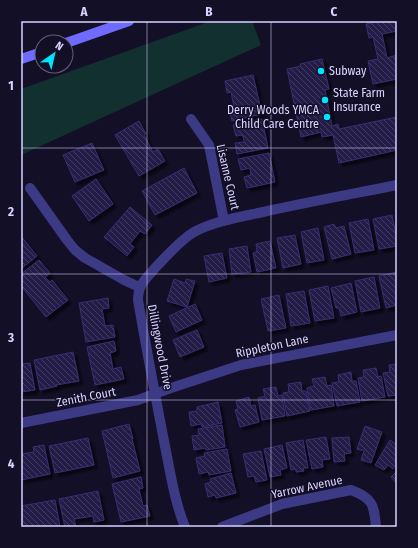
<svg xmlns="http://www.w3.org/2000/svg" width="418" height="548" font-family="'Fira Sans Condensed',sans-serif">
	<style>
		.green { fill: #12302f }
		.building { fill: url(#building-back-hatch); stroke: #3b2d73; filter: url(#shadow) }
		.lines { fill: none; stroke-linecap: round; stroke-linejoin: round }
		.street { stroke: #3d3a85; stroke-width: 10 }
		.secondary { stroke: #6f6bff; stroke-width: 10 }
		.grid { fill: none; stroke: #d9d4ff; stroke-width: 1; stroke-opacity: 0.55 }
		.poi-dot { fill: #00e5ff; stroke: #130f26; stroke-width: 1.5 }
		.labels { text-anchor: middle; stroke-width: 3; stroke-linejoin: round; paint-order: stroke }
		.poi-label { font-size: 12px; fill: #d9d4ff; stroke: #130f26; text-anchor: start }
		.street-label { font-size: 12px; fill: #d9d4ff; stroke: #130f26 }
		.neatline { fill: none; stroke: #d9d4ff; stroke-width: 1.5 }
		.grid-label { font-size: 13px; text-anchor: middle; font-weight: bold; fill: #d9d4ff }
	</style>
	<defs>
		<pattern id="building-back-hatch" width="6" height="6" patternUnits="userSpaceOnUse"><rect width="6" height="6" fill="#241b47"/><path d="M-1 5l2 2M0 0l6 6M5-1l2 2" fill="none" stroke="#433b63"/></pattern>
		<filter id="shadow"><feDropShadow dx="3.5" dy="3.5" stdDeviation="1" flood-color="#0009"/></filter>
	</defs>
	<rect width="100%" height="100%" fill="#130f26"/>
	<path class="green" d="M211,21h41l9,24 -240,110v-66z"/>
	<path class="building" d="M382,21h15v10l-15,3 5,24 10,-3v24l-24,5 -5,-23 10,-2 -5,-22 -4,1 -3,-14z
		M322,59l7,30 -4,1 7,36 6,-2 1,5 58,-12v33l-58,13 -6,-28 -11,2 -1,-5 -20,5 -14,-68 14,-3 -1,-2z
		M253,75l9,39 -30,7 -3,-12 5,-2 -3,-15 -4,1 -2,-12z
		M262,119l6,29 -31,6 -2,-11 9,-1 -1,-7 -7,1 -3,-11z
		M139,121l7,13 -2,1 9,17 5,-3 7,12 -26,15 -24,-41z
		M92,143l12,27 -29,12 -12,-27z
		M269,153l6,29 -28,6 -3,-11 7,-2 -1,-7 -9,2 -3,-11z
		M184,168l13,25 -42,22 -13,-24z
		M96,179l17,25 -24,17 -17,-25z
		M130,207l22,18 -7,9 -5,-3 -10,13 4,3 -7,9 -23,-19z
		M392,215l5,26v5l-18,3 -6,-30z
		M368,219l6,31 -19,3 -6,-30z
		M334,224l2,4 8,-2 7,28 -19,5 -8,-32z
		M318,228l6,32 -17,3 -6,-31z
		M295,235l6,29 -18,4 -6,-30z
		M21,236l16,20 -16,13z
		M270,241l6,27 -19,4 -4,-19 4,-1 -1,-8z
		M247,246l4,26 -19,2 -3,-25z
		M222,253l5,25 -18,4 -5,-26z
		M39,260l11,13 -5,4 5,5 2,-2 16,20 -22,17 -25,-31v-12z
		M397,272v33l-11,3 -7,-32z
		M374,277l6,31 -19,4 -6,-31z
		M174,279l11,4 1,-4 9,2 -8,26 -20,-6z
		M351,283l6,29 -16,4 -2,-8h-3l-5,-20z
		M328,286l6,32 -19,3 -6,-31z
		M304,291l6,32 -19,3 -5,-32z
		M279,295l7,33 -18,3 -7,-32z
		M108,298l1,10 -7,1 3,17 8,-1 2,12 -29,5 -7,-39z
		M195,304l7,16 -26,12 -7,-16z
		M197,330l7,17 -24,10 -7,-17z
		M114,341l2,10 -6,2 3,16 8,-2 3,12 -29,6 -8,-38z
		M73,352l6,29 -23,4 1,1 -17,4 -6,-30z
		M30,363l5,27 -14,2v-28z
		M397,364v31l-9,1 -5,-23 7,-1 -1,-7z
		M376,368l2,9 3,-1 4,21 -23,4 -4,-23 6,-1 -1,-7z
		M351,372l1,9h4l4,21 -23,4 -5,-23 7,-1 -1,-7z
		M325,377l2,9 4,-1 3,21 -23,4 -4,-22 7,-2 -2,-7z
		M301,382l1,9h4l4,20 -23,5 -4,-23 6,-1 -1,-8z
		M276,387l2,9 4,-1 3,21 -23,4 -4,-22 7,-2 -2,-7z
		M249,397l2,9 4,-1 4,17 -19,5 -5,-17 3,-1 -2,-8z
		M218,402l4,21 -20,4 -1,-3 -10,2 -2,-14 8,-1v-4z
		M129,424l4,15h-1l8,32 -27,7 -11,-47z
		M222,425l3,22 -19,3 -1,-2 -11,2 -2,-14 7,-1 -1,-6z
		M365,426l17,6 -11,31 -10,-3 3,-9 -7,-2z
		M326,437l4,22 -8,1 1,7 -11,2 -6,-29z
		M349,437l2,16 -7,1 1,7 -11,1 -2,-24z
		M88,438l6,27 -39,8 -6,-27z
		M303,440l5,28h-5l1,3 -8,1v-3l-5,1 -5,-27z
		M390,440l7,5v17l-4,7 -5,-4 -4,5 -9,-5z
		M44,445l6,29 -29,6v-26l13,-2 -1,-5z
		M282,445l5,23 -7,2 1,5 -11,2 -6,-28z
		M227,449l4,22 -22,4 -1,-3 -9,2 -3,-16 9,-2 -1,-3z
		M261,451l6,29 -11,2 -2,-6 -6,1 -5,-23z
		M397,471v13l-6,-7z
		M231,473l5,20 -20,5 -1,-3 -7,2 -3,-13 6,-2 -1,-3z
		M141,477l2,11 -4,1 4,17 4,-1 3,11 -29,6 -9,-38z
		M98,491l6,29 -10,2 -1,-6 -19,3 2,7 -11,1 -6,-28z
		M55,500l5,27h-10l-1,-1 -6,1h-22v-21z"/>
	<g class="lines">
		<path class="street" d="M191,119l18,26 15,76
			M30,188l37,52 8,10 10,8 39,22 15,7
			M21,423l117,-23 33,-12 70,-23 156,-30
			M185,527c-11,-27 -15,-57 -21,-86 -9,-47 -18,-94 -26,-141 0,-16 8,-21 18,-33 12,-12 23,-26 38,-35 21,-11 46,-15 69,-20 45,-10 89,-18 134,-27
			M222,527l60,-23 69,-14c22,8 23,15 25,37"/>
		<path class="secondary" d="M66,43l63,-22
			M21,59l21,-7"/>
	</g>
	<path class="grid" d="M147,21v506M271,21v506M21,148h376M21,274h376M21,400h376"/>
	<g class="poi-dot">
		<circle cx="321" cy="71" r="4"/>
		<circle cx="325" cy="100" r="4"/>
		<circle cx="327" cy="117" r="4"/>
	</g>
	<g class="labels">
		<g class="poi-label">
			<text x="329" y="75">Subway</text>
			<text x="333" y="97">State Farm<tspan x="333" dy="14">Insurance</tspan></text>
			<text x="319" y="114" text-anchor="end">Derry Woods YMCA<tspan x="319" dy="14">Child Care Centre</tspan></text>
		</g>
		<g class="street-label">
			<text transform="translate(228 177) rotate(77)" y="4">Lisanne Court</text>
			<text transform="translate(272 346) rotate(-12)" y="4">Rippleton Lane</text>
			<text transform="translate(160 347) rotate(79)" y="4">Dillingwood Drive</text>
			<text transform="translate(86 397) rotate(-11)" y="4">Zenith Court</text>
			<text transform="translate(307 487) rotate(-12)" y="4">Yarrow Avenue</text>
		</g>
	</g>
	<rect width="418" height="548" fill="none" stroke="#130f26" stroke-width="44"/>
	<g transform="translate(54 54) rotate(34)"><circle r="19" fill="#130f26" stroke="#625e7d"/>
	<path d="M0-3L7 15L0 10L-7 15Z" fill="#00e5ff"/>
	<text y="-6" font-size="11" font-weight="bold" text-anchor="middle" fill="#d9d4ff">N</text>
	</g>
	<rect x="22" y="22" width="374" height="504" class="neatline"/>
	<g class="grid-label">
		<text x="84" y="16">A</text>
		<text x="209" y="16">B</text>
		<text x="334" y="16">C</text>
		<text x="11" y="90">1</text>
		<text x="11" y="216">2</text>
		<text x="11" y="342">3</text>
		<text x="11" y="468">4</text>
	</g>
</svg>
